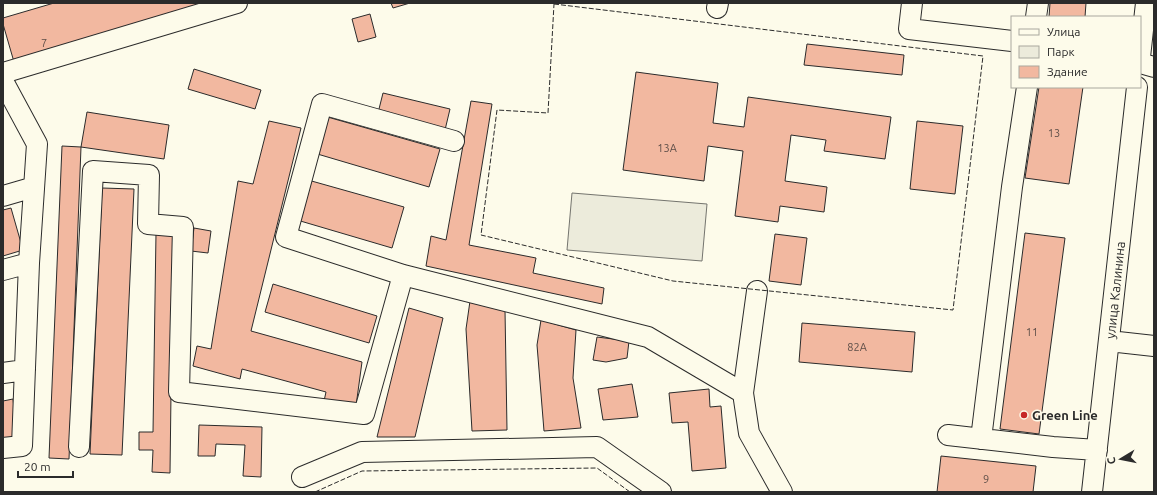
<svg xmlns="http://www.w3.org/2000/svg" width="1157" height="495" font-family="Ubuntu,sans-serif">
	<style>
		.green { fill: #ecebdb; stroke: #74746e }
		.building { fill: #f2b8a0; stroke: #2b2b2b }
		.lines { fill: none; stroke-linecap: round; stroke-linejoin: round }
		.minor-casing { stroke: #2b2b2b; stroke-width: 22 }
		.minor { stroke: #fdfbea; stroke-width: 20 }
		.fence { stroke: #2b2b2b; stroke-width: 1; stroke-dasharray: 5 2; stroke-linecap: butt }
		.poi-dot { fill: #c62828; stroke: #fdfbea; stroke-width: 1.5 }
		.labels { text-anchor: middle; stroke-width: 3; stroke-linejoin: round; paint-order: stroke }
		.number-label { font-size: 11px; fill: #5d4e48 }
		.street-label { font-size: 13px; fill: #2b2b2b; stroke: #fdfbea }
		.poi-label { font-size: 13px; font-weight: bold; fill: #2b2b2b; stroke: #fdfbea; text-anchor: start }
	</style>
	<rect width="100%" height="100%" fill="#fdfbea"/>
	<path class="green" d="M572,193l135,11 -5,57 -135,-11z"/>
	<path class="building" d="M54,3h149l-189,59 -11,-38v-6z
		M391,3h19l-17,5z
		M1050,3h36l-1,14h-36z
		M370,14l6,23 -18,5 -6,-23z
		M807,44l97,11 -2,20 -98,-10z
		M194,69l67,21 -6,19 -67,-20z
		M636,72l82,11 -5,40 31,4 4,-30 143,20 -6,42 -61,-8 2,-11 -35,-5 -6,46 42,6 -3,25 -44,-6 -2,16 -43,-6 8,-65 -35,-5 -4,35 -81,-11z
		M1039,87h44l-14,97 -44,-6z
		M383,93l67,16 -5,21 -67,-17z
		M471,101l21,3 -23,141 67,13 -3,15 71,15 -2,16 -176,-38 5,-30 15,4z
		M87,112l82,13 -5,34 -83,-12z
		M324,116l116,33 -11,38 -115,-34z
		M269,121l32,7 -50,203 111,31 -6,44 -32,-5 2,-9 -84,-23 -2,10 -47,-13 4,-20 14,3 27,-168 15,3z
		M917,121l46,5 -8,68 -45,-5z
		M62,146l19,1 -12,312 -20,-1z
		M308,180l96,27 -12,41 -95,-28z
		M102,188l32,1 -12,266 -32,-1z
		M11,208l12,42 -20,6v-46z
		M194,228l17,3 -3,22 -17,-2z
		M156,233h17l-3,240 -18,-1 1,-22h-14v-18h14z
		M1025,233l40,5 -26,196 -39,-5z
		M775,234l32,4 -6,47 -32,-4z
		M273,284l104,32 -8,27 -104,-31z
		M470,301l35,9 2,120 -35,1 -6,-102z
		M409,308l34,10 -28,119h-38z
		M541,320l35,10 -3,48 8,50 -37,3 -7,-86z
		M802,323l113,9 -3,40 -113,-10z
		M597,337l32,4 -2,17 -21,4 -13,-2z
		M632,384l6,33 -35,3 -5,-31z
		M709,389l1,18 11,-1 5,62 -34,3 -4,-49 -16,1 -3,-30z
		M13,399l4,39 -14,2v-39z
		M199,425l63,2 -1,50 -18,-1 2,-31 -29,-1 -1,12h-17z
		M941,456l95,10 -3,26h-96z"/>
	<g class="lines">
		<g class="minor-casing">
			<path id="minor" d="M912,3l-3,26 103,12
				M717,8l1,-5
				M1036,17l2,-14
				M1140,57l6,-54
				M1140,63l14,4
				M3,73l234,-70
				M3,81l34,63 -8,119 -7,183 -19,2
				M454,141l-132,-37 -36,133 117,38 245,62 95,56
				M3,196l31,-9
				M3,270l26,-7
				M757,291l-14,102 6,40 33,59
				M1109,341l45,5
				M3,373l22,-3
				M948,435l105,12 44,3
				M981,439l31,-252 15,-100
				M79,447l14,-276 56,4 -1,49 35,3 -4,165 185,22 39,-139
				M302,477l60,-25 235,-5 64,45
				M1092,492l45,-405"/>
		</g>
		<use href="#minor" class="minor"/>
		<path class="fence" d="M554,4l429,52 -30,254 -280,-29 -192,-46 16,-125 51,3z
			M315,492l47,-21 235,-3 33,24"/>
	</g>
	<circle class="poi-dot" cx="1024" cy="415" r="4"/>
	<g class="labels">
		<g class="number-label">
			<text x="44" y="47">7</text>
			<text x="1054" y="137">13</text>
			<text x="667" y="152">13А</text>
			<text x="1032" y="336">11</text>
			<text x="857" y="351">82А</text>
			<text x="986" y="483">9</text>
		</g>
		<g class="street-label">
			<text transform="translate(1115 290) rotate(-84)" y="5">улица Калинина</text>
		</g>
		<g class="poi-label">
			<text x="1032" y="420">Green Line</text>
		</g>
	</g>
	<rect width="1157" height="495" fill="none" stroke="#2b2b2b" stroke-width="8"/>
	<rect x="1011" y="16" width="130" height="72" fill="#fdfbea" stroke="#a9a89e"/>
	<rect x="1019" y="29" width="20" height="6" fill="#fdfbea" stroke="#a9a89e"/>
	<text x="1047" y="36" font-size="12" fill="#2b2b2b">Улица</text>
	<rect x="1019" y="46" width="20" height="12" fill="#ecebdb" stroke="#a9a89e"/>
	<text x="1047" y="56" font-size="12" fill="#2b2b2b">Парк</text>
	<rect x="1019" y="66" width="20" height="12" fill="#f2b8a0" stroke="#a9a89e"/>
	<text x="1047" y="76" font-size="12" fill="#2b2b2b">Здание</text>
	<g transform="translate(1121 459) rotate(260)" stroke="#fdfbea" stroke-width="3" paint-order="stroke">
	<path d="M0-3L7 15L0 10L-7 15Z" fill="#2b2b2b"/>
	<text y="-6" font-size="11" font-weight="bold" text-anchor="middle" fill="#2b2b2b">С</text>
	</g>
	<path d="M18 471v6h55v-6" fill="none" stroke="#2b2b2b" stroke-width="2"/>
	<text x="24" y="471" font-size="12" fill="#2b2b2b" stroke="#fdfbea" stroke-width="3" paint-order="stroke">20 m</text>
</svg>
